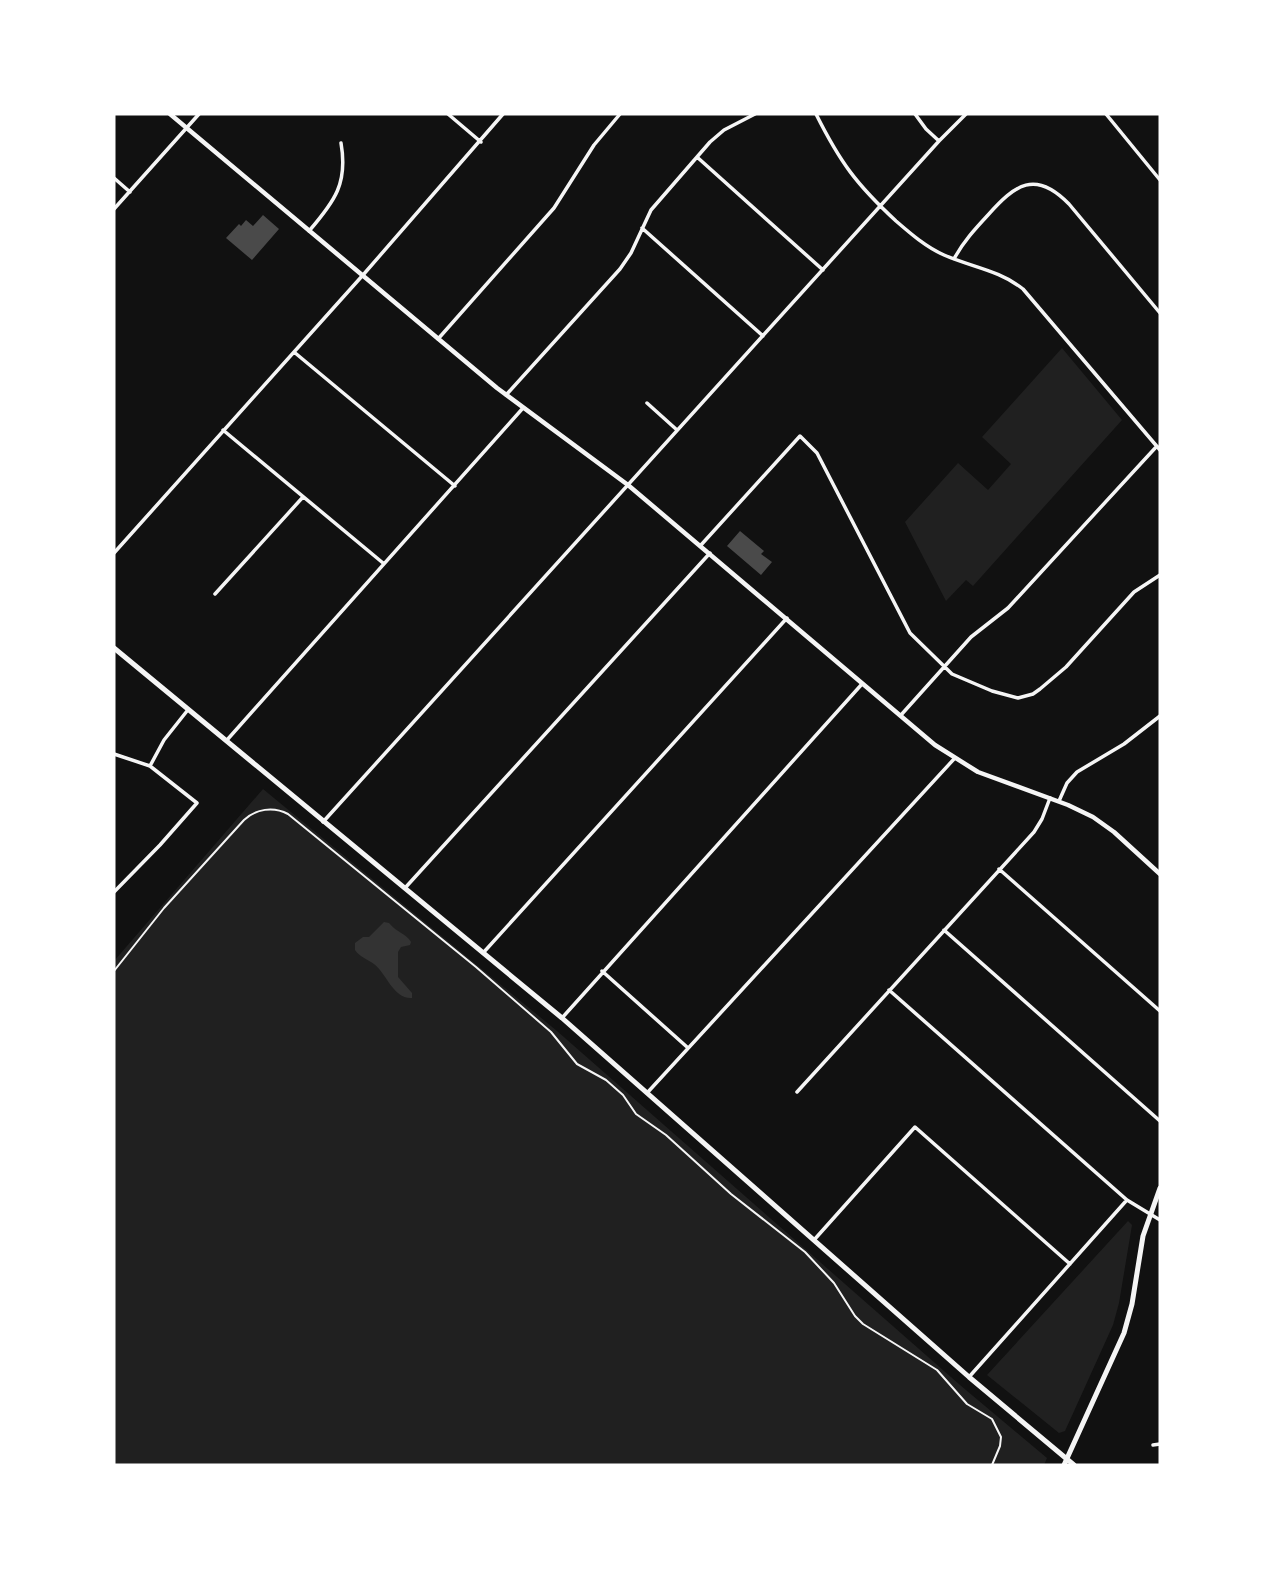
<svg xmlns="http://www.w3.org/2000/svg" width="1274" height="1579" font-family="'Space Grotesk',sans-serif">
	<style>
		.green { fill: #202020 }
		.water { fill: #333 }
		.building { fill: #4a4a4a }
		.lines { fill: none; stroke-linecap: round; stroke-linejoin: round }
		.path { stroke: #f5f5f5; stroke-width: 2 }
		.minor { stroke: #f5f5f5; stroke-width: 3.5 }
		.tertiary { stroke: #f5f5f5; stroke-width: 4.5 }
		.secondary { stroke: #f5f5f5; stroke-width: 5 }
	</style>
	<rect width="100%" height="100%" fill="#111"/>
	<path class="green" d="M1062,348l60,72 -149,166 -7,-6 -20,21 -41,-79 53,-59 30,27 23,-26 -29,-27z
		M263,789l294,242 403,354 87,73 -3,7h-930v-504z
		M1128,1221l4,4 -13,78 -6,22 -48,106 -6,2 -72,-58z"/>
	<path class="water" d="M384,922l5,1c8,10 17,10 22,19l-1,3 -9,2 -3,5v25l14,16v5c-19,1 -25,-24 -38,-34 -7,-5 -14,-7 -19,-14v-7l8,-6h6z"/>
	<path class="building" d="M263,215l16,14 -27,31 -26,-22 13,-14 2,2 5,-6 7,6z
		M740,531l24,20 -3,3 11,8 -11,13 -34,-29z"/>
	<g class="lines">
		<path class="path" d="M114,971l50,-63 80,-88c12,-11 29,-14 44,-6l188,153 75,65 26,32 29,16 17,15 13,19 30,21 65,59 74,58 29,31 21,33 8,8 74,46 30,34 25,15 9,18 -1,9 -8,19"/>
		<path class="minor" d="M448,114l33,28
			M816,114c24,48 40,70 80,107 15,13 30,26 48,34 27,12 55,15 79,34l137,161
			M915,114l11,15 13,12
			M1106,114l54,66
			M697,157l126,113
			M114,178l16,14
			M114,209l85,-95
			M642,228l121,108
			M309,231c26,-30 39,-48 32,-88
			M954,259c9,-17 21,-30 34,-44 27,-30 47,-46 81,-11l91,109
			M438,339l116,-131 40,-63 26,-31
			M294,352l161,134
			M506,395l114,-126 11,-16 20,-43 59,-68 14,-12 31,-16
			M647,403l30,27
			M223,430l160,133
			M701,545l99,-109 17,17 93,180 42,41 40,17 26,7 15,-4 7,-5 26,-22 68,-75 26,-17
			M114,553l249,-278 140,-161
			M215,594l88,-97
			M901,715l70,-78 37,-29 149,-162
			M227,740l296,-332
			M114,754l36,12 47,37 -37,42 -46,47
			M150,766l14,-26 23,-29
			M1059,801l8,-18 10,-11 47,-28 36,-28
			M323,822l616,-681 27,-27
			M999,869l161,142
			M405,888l305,-335
			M944,930l216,191
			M483,953l304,-335
			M602,971l85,76
			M889,990l238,210 33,20
			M562,1018l300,-334
			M797,1092l237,-260 8,-13 8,-21
			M647,1093l307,-334
			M814,1240l101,-113 155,137
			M969,1377l157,-176
			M1153,1445l7,-1"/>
		<path class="tertiary" d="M170,114l327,274 131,97 307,260 43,27 90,33 25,12 21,15 46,42"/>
		<path class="secondary" d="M114,648l448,370 407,359 105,88
			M1064,1465l60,-132 8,-29 11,-68 17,-48"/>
	</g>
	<rect width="1274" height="1579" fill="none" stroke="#ffffff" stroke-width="231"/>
</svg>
